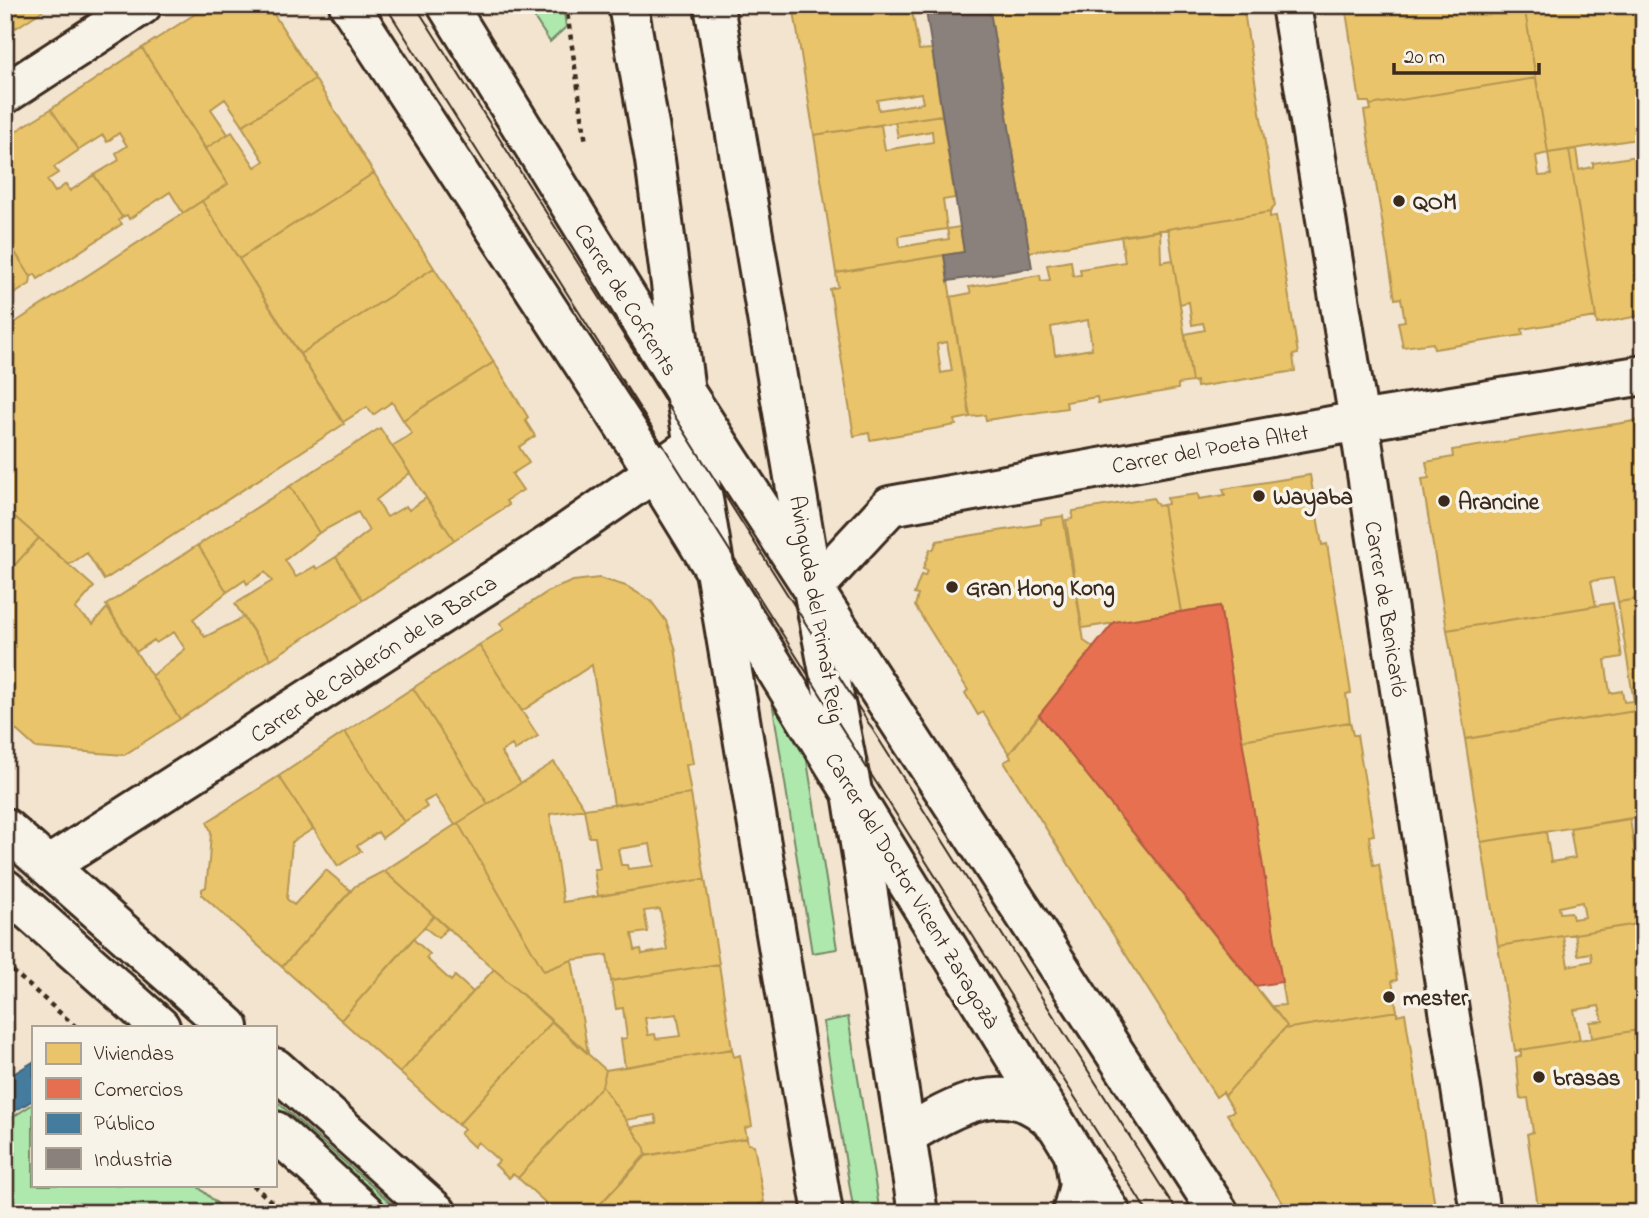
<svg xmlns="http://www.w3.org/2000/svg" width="1649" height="1218" font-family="'Indie Flower',sans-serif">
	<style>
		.green { fill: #aee8ad; stroke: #748966; stroke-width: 2 }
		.homes { fill: #e9c46a; stroke: #b59653; stroke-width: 2; fill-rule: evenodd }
		.shops { fill: #e76f51; stroke: #b35a42; stroke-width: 2 }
		.public { fill: #457b9d; stroke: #426377; stroke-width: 2 }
		.industry { fill: #8a817c; stroke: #726760; stroke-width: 2 }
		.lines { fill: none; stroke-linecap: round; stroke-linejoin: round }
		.minor-casing { stroke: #3b2a1e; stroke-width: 44 }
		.tertiary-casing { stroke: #3b2a1e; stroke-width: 44 }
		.primary-casing { stroke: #3b2a1e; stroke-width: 44 }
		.path { stroke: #3b2a1e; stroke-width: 4.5; stroke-dasharray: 5 5; stroke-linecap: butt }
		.minor { stroke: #f7f3e8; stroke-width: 38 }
		.tertiary { stroke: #f7f3e8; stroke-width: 38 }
		.primary { stroke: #f7f3e8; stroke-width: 38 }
		.tram { stroke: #3b2a1e; stroke-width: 2 }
		.poi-dot { fill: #3b2a1e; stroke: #f7f3e8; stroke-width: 2.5 }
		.labels { text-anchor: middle; stroke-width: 7; stroke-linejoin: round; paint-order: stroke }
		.poi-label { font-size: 23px; font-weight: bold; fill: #3b2a1e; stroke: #f7f3e8; text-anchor: start }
		.street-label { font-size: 23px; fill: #3b2a1e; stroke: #f7f3e8 }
	</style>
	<rect width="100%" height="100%" fill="#f2e4cf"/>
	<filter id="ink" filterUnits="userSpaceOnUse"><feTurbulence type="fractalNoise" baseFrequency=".0143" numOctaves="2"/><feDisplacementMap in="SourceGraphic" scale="14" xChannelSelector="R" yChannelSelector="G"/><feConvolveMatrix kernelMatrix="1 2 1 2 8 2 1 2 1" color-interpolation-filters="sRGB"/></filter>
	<g filter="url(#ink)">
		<path class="green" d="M526,5h37l3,22 -16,15z
			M773,707l31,35 33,207 -25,4z
			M848,1017l32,196h-26l-31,-191z
			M275,1100l127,113h-20l-107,-96z
			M33,1104v81h163l32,28h-223v-91z"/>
		<path class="homes" d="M5,5h46l-35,23 -11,-15z
			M209,5h59l47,74 -72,46 -18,-26 -14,10 17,25 -23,15 -63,-101z
			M793,5h69l1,8 48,-8 8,45 13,-1 10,66 -128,20zM921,93l2,10 -44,7 -2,-10z
			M989,5h254l32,201 -5,6 -241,40z
			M1345,5h179l12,73 -166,27 -1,-3h-9z
			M1524,5h120v133l-96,15z
			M142,48l86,136 -45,29 -13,-21 -41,27 -2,-4 -5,2 -28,-42 25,-15 -3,-7 11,-7 -8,-13 -12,9 -4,-7 -24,15 -28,-41z
			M1536,78l12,75 21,-3 27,167 -74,12 1,6 -89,14 -1,-6 -30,4 -5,-25 7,-1 -4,-23 -6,1 -31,-188 7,-1 -1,-5zM1548,153l3,22 -12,1 -3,-20z
			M315,79l59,94 -135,86 -37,-58 26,-17 -23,-35 27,-17 23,35 9,-6 -22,-35z
			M51,109l28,41 -25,17 4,6 -11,7 8,12 11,-8 4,7 24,-16 28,42 -3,3 3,4 -84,55 -3,-5 -4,3 -26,-40v-99z
			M942,115l13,83 -12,2 4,29 13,-2 4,25 -128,21 -22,-138 67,-10 4,25 48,-8 -1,-11 -34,6 -3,-15zM947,229l2,10 -49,8 -1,-11z
			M1576,149l3,21 14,-3v-4l51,-8v160l-47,9 -28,-174z
			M374,173l60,95 -134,86 -61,-95z
			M202,201l142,223 -240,156 -17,-27 -18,12 -64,-57v-179z
			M1270,212v5l6,-1 22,138 -5,1 2,16 -98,16 -1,-6 -4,1 -7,-48 20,-4 -2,-7 -11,2 -3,-23 -9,2 -12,-75z
			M1160,230l1,32 12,-2 19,122 -14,2v5l-80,14 -1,-6 -31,5 1,6 -81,12 -1,-5 -15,2 -20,-120 21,-4 -2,-6 71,-12 1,6 9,-1 -3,-15 24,-4 2,15 8,-1 -1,-6 45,-7 -4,-26zM1088,320l4,29 -37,6 -4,-28z
			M5,237l26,40 -1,7 -25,16z
			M944,255l26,162 -15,3 1,5 -86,15 -1,-7 -15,3 -24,-147 8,-2 -2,-14zM947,342l5,29 -11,2 -4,-29z
			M434,268l60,94 -91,58 -11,-18 -19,13 -6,-8 -24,15 -43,-68z
			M494,362l34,55 -3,3 10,16 -16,11 10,16 -17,11 11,16 -17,11 3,4 -55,35 -62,-94 20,-12 -9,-14z
			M1644,419v58l-9,-56z
			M1635,421l9,56v121l-26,4 -5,-24 -22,3 5,25 -149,24 -25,-151 7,-1 -3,-16 27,-5 -1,-7z
			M380,428l30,45 -34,27 11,17 19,-11 3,4 17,-12 28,42 -91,60 -27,-43 33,-26 -11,-19 -39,21 -29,-47z
			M1310,475l12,70 5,-1 24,149 -5,1 4,28 -108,18 -22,-134 -39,6 -18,-107 5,-1 -1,-6 31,-4 1,5 26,-4 -2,-6z
			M290,486l29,47 -34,27 11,17 19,-11 2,3 19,-12 27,43 -92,59 -36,-55 37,-23 -7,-9 -18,12 -2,-4 -18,12 -29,-47z
			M1153,498l5,8 5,-1 18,108 -99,15 -16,-108 6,-1 1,-8z
			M5,508l34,30 -34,38z
			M1063,516l21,125 10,7 -85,106 -26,-42 -5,3 -13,-22 3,-3 -53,-84 3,-11 -4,-1 7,-19 4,1 2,-6 -4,-1 7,-20 3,1 4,-9 104,-17v-5z
			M39,538l55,49 -19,22 18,15 14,-16 73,111 -56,36 -88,-7 -31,-28v-144z
			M198,545l29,47 -34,27 12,18 39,-20 27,42 -91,60 -28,-43 33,-27 -11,-17 -18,11 -2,-3 -18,12 -30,-47z
			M599,578l27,8 25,15 15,20 9,26 18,117 -7,1 5,29 -77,11 -22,-140 -70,46 -43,-66 25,-16 -4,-6 49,-32 24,-10z
			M1644,598v167l-26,-163z
			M1613,603l9,54 -17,3 5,33 12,-2 2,11 9,-1 2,10 -169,28 -19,-109z
			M479,645l59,91 -23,14 -3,-5 -11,7 20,31 -33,21 -75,-116z
			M413,688l75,116 -33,21 -20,-29 -11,6 3,5 -23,15 -59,-90z
			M1635,711l9,54v51l-163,26 -16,-103z
			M1039,715l248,311 -62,70 -2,-4 -7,5 -212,-335 7,-4 -2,-4z
			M1350,722l3,13h4l17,100 -5,1 2,16 2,13 6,-1 18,116 -5,1 5,30 -113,18 3,-3 -15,-20 13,-1 -43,-265z
			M345,732l59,90 -22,16 -4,-6 -21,14 4,5 -23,15 -59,-90z
			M554,762l31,47 -35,5 13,88 142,-23 14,85 -108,17 -4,-26 -35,5 -28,11 -86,-148zM660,909l7,41 -25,4 -1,-5 -6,1 -3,-16 16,-2 -4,-21z
			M279,776l34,53 -21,13 -5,57 7,6 32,-35 25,21 -69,76 -80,-72v-6l4,-2 3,-26 2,-29 -4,-10z
			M691,794l14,85 -107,17 -4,-27h6l-5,-32h-6l-5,-28zM650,844l4,22 -26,3 -1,-4h-6l-3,-16z
			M1630,819l5,34 9,-1v71l-146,23 -17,-104 65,-10 5,30 24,-4 -5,-30zM1582,902l3,15 -12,2 -2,-7 -11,1 -1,-6z
			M458,823l86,148 28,-11 16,93 -204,-182z
			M384,871l50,45 -93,104 -59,-53 73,-81z
			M434,916l13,12 -9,10 -14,-11z
			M1644,923v106l-52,9 -2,-16 13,-1 -4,-15 -25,4 6,30 -65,11 -17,-105 65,-10 5,30 24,-5 -1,-8 -13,2 -3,-21z
			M413,939l17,15 -4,4 25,23 4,-5 18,16 -73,81 -59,-53z
			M719,964l13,85 -107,18 -4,-28 6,-1 -4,-30 -7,1 -5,-28zM677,1014l4,22 -25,3 -1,-5 -7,1 -3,-17z
			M494,969l58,53 -94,103 -58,-52z
			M1397,1011v4l8,-2 31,200h-147l-62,-99 7,-3 -9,-15 59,-67z
			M552,1022l54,48 -4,16 -84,92 -5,-4 -4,4 -14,-13 4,-4 -21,-19 -4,5 -14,-13 4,-5 -6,-4z
			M1644,1029v184h-105l-12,-79 6,-2 -5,-34 -8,1 -4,-42 5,-1v-6z
			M732,1049l2,8 6,-2 12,71 -7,2 2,10 -101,18 -1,-8 -14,-21 26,-4 -2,-8 -29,5 -24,-34 4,-16z
			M602,1086l43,62 1,8 -54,57h-35l-39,-35z
			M747,1138l1,6 6,1 10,57 -6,3 1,5 7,3h-174l52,-57z"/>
		<path class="shops" d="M1220,606l62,376 -26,4 -217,-271 75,-93z"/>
		<path class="public" d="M33,1062v38l-28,17v-38z"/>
		<path class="industry" d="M925,5h64l43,263 -84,13 -4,-26 20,-3z"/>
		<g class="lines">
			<g class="minor-casing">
				<path id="minor" d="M1291,5l68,416 121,792
					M5,94l137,-89
					M813,589l77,-83 469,-85 285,-46
					M48,866l504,-323 143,-99"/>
			</g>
			<g class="tertiary-casing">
				<path id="tertiary" d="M349,5l306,468 456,740
					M447,5l238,387 534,821
					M5,828l224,199
					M5,889l155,138
					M275,1068l162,145
					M275,1131l90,82
					M907,1135c46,-28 102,-62 148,-11
					M1072,1213l7,-28 -5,-30"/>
			</g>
			<g class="primary-casing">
				<path id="primary" d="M628,5l27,155 30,232 138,821
					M714,5l99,584 38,197 67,427"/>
			</g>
			<path class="path" d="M566,5l20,138
				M5,964l71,63
				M253,1185l31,28"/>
			<use href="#minor" class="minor"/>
			<use href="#tertiary" class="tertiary"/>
			<use href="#primary" class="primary"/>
			<path class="tram" d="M385,5l763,1208
				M415,5l763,1208"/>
		</g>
	</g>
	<g class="poi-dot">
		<circle cx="1399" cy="201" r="7"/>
		<circle cx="1259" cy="496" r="7"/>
		<circle cx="1444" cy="501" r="7"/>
		<circle cx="952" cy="587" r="7"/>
		<circle cx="1389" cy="997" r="7"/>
		<circle cx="1539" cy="1077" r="7"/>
	</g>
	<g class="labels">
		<g class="poi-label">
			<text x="1413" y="209">QOM</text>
			<text x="1273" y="504">Wayaba</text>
			<text x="1458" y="509">Arancine</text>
			<text x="966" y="595">Gran Hong Kong</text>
			<text x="1403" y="1005">mester</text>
			<text x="1553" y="1085">brasas</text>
		</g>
		<g class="street-label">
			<text transform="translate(627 299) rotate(58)" y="8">Carrer de Cofrents</text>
			<text transform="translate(1210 448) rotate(-10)" y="8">Carrer del Poeta Altet</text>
			<text transform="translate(818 609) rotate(80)" y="8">Avinguda del Primat Reig</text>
			<text transform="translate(1387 609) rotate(81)" y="8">Carrer de Benicarló</text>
			<text transform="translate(373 658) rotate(-33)" y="8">Carrer de Calderón de la Barca</text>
			<text transform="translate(913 890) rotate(59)" y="8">Carrer del Doctor Vicent Zaragozà</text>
		</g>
	</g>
	<rect width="1649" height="1218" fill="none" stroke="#f7f3e8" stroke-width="28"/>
	<rect x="14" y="14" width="1621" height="1190" fill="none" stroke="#3b2a1e" stroke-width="2.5" filter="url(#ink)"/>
	<rect x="32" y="1026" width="245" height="161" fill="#f7f3e8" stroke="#aca397" stroke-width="2"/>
	<rect x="46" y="1043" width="35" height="21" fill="#e9c46a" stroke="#aca397" stroke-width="2"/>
	<text x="94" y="1060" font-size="21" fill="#3b2a1e">Viviendas</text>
	<rect x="46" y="1078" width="35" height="21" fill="#e76f51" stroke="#aca397" stroke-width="2"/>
	<text x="94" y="1096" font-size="21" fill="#3b2a1e">Comercios</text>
	<rect x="46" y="1113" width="35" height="21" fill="#457b9d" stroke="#aca397" stroke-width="2"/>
	<text x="94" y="1130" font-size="21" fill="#3b2a1e">Público</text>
	<rect x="46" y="1148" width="35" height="21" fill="#8a817c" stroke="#aca397" stroke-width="2"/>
	<text x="94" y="1166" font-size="21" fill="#3b2a1e">Industria</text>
	<path d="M1394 63v10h145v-10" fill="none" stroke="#3b2a1e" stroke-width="3.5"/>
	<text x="1404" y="63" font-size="21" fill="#3b2a1e" stroke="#f7f3e8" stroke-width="5" paint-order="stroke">20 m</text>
</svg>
